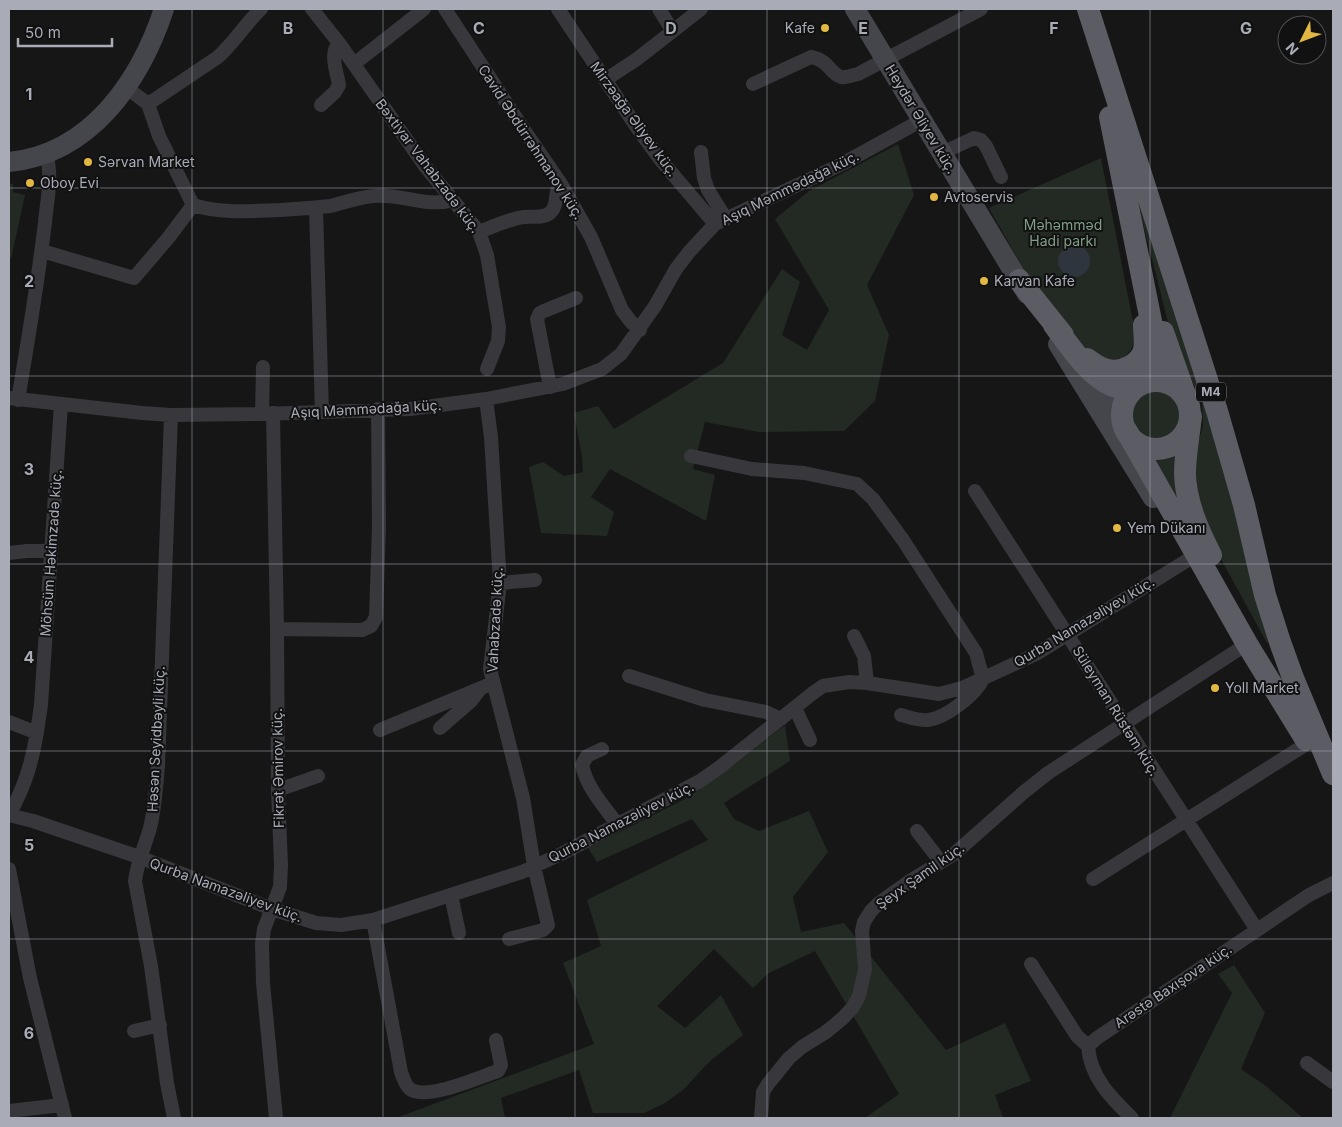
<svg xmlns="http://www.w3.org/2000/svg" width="1342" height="1127" font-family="Inter,sans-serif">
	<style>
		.green { fill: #222a23 }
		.water { fill: #2f353c }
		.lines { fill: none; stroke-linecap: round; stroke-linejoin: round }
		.minor { stroke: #37373c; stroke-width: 14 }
		.secondary { stroke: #45464c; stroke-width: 20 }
		.trunk { stroke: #5b5c64; stroke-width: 22 }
		.grid { fill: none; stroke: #a9acb6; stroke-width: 1; stroke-opacity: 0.55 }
		.poi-dot { fill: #e2b843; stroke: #111112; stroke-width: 2 }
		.labels { text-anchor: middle; stroke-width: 4; stroke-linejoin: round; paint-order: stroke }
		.shield { fill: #111112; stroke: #7b7e85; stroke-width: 1 }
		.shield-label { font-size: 12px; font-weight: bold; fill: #a9acb6 }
		.poi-label { font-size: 14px; fill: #a9acb6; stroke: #111112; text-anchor: start }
		.street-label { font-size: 14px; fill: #a9acb6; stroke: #111112 }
		.park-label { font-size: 14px; fill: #819f85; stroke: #111112 }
		.grid-label { font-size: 16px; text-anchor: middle; font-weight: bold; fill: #a9acb6; stroke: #111112; stroke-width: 4; stroke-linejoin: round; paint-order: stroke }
	</style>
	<rect width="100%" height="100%" fill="#161617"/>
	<path class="green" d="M1122,140l87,266 62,233 -4,4 -57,-104 -11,-29 -4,-54 8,-31 -1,-23 -30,-64z
		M898,144l16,51 -47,90 22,50 -14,66 -31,30 -85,1 -54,-10 -12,47 22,6 -9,46 -96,-52 -19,28 23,15 -7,24 -66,-3 -12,-66 14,-5 21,14 19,-4 -1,-15 -8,-44 24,-7 16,23 109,-66 59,-94 18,13 -18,53 25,15 22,-40 -54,-91 34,-28z
		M1101,158l35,179 -5,13 -7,8 -21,3 -29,-21 -46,-63 -39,-69z
		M9,183l4,1v8l12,3 -14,64 -2,-1z
		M1132 416a24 24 0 1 1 48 0a24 24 0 1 1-48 0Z
		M1177,455l9,59 -33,-53z
		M785,725l5,36 -66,42 10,16 25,12 50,-20 19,41 -35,45 8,35 43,-9 102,127 59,-27 26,58 -36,14 8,23h-138l34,-24 -84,-143 -46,22 -16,15 -39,-39 -57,57 28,22 36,-33 22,40 -33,26 -27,29 -18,13 -21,10h-51l-14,-43 -78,28 4,20h-109l198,-74 -31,-81 38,-17 -14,-46 121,-60 -16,-21 -95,43 -9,-14 97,-49 54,-38z
		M1234,965l31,48 -24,56 25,17 37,32h-133l62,-125 -14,-19z"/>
	<path class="water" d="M1058 261a16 16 0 1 1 32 0a16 16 0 1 1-32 0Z"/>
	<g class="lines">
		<path class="minor" d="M312,9l27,34 86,123 54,66 8,23 12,72 -1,14 -11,28
			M445,9l79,121 37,54 30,53 31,73 9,12 9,8
			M558,9l80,120 21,29 56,66
			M659,9l13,21
			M354,64l70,-55
			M605,80l32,-21 64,-50
			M753,84l58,-27c18,3 19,17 30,20 5,1 12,-2 17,-3l123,-65
			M127,88l21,16 11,32 34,69
			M148,104l70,-47c16,-14 27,-33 43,-48
			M321,105l14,-13 4,-7c-2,-13 -10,-31 0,-42
			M701,152l3,26 4,12 18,29
			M942,153l32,-15 7,2 5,6 15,31
			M316,208l6,204
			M479,232c15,-6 30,-13 45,-15 9,-1 20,2 27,-5 8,-8 2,-20 10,-28
			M42,251l92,27 35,-41 24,-32c29,9 58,6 87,5 17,-1 33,-2 50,-4 14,-3 29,-9 44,-10 27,-3 53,12 79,4
			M550,387l-13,-68 3,-6 4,-2 32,-13
			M9,398l133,15 29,2 91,-1 148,-5 76,-10 77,-15 39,-15 19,-15 34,-48 21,-37 13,-17 26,-28 127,-60 80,-44
			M486,399l5,38 9,146 -10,86 33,129 11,68 14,59 -5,5 -34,9
			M18,400c10,-59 20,-118 27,-178 2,-22 8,-46 1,-68
			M273,413l4,216 1,161 3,75 -1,22 -16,42 -2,15 1,39 13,135
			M262,414l1,-47
			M171,415l-13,351c-2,21 -3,42 -8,62 -5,18 -13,34 -15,53l16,85 16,117 7,35
			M691,456l61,13 52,4 53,11 16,15 30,41 73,113 7,26c-8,16 -37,39 -55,41 -9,1 -19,-3 -27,-5
			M975,491l282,439
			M9,553l18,-2h24
			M500,583l35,-3
			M277,629l85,1 9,-4 5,-9 3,-90 -1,-118
			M854,636l10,20 3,27
			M629,676l76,24 61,12 15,7
			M795,708l15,32
			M9,722l28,11
			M440,728l31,-27 10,-13
			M380,730l113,-47
			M602,749l-15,7 -5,9c5,23 21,40 35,59
			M278,790l40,-14
			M9,815l24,6 106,36 133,52 44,14 25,2 32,-5 149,-48 41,-19 137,-72 20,-14 93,-74 10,-7 26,-4 18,1 72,11 23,-6 74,-34 155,-96
			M9,816c4,-9 9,-18 13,-28 11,-26 15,-55 19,-83l20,-301
			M917,831l24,31
			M9,869l21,109 35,140
			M1093,879l215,-136
			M451,895l8,38
			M373,920l28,152c2,6 4,13 9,17 17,12 69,-12 88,-18l3,-6 -5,-25
			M1031,964l46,72 11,10
			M134,1031l26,-6
			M1307,1063l26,19
			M9,1111l53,-6
			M761,1118l2,-26 5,-8 21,-26 13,-11 24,-15 17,-14 10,-11 6,-11 6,-27 -3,-38 2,-9 7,-11 8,-8 31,-22 44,-27 70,-62 24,-19 199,-129
			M1132,1118c-21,-20 -42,-41 -44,-72l9,-8 212,-143 24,-12"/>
		<path class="secondary" d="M855,9l172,285
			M9,162c82,-8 131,-81 155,-153
			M1058,344l95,154
			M1095,388l19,21 12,21"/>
		<path class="trunk" d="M1088,9l129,402 27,94 21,90 15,47 13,36 40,96
			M1019,280l44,55
			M1054,325c19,25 54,83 91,57 15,-11 12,-29 9,-46l-44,-219
			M1163,332l26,74
			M1087,359c7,5 13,10 21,11 14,3 32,-6 36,-20 2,-8 0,-17 0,-25
			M1122 415a34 34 0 1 1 68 0a34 34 0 1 1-68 0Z
			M1191,416c-2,19 -6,39 -6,58 1,29 13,56 26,81
			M1126,430l121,214 59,96"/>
	</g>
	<path class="grid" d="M192,9v1109M383,9v1109M575,9v1109M767,9v1109M959,9v1109M1150,9v1109M9,188h1324M9,376h1324M9,564h1324M9,751h1324M9,939h1324"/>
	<g class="poi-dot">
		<circle cx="825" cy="28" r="5"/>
		<circle cx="88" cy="162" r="5"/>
		<circle cx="30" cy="183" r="5"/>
		<circle cx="934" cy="197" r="5"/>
		<circle cx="984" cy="281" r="5"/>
		<circle cx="1117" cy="528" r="5"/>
		<circle cx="1215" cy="688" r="5"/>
	</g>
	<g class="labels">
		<rect class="shield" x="1196" y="382.5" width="30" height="19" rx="4"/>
		<g class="shield-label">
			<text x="1211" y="396">M4</text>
		</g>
		<g class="poi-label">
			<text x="815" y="33" text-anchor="end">Kafe</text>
			<text x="98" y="167">Sərvan Market</text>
			<text x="40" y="188">Oboy Evi</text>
			<text x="944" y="202">Avtoservis</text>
			<text x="994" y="286">Karvan Kafe</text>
			<text x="1127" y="533">Yem Dükanı</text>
			<text x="1225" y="693">Yoll Market</text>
		</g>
		<g class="street-label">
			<text transform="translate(634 119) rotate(54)" y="5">Mirzəağa Əliyev küç.</text>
			<text transform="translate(921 119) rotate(59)" y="5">Heydər Əliyev küç.</text>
			<text transform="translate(531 142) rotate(57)" y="5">Cavid Əbdürrəhmanov küç.</text>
			<text transform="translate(428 166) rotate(53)" y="5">Bəxtiyar Vahabzadə küç.</text>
			<text transform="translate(790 188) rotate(-26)" y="5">Aşıq Məmmədağa küç.</text>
			<text transform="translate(366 409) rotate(-3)" y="5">Aşıq Məmmədağa küç.</text>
			<text transform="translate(51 553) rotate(-86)" y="5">Möhsüm Həkimzadə küç.</text>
			<text transform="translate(495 620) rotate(-87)" y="5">Vahabzadə küç.</text>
			<text transform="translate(1084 622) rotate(-31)" y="5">Qurba Namazəliyev küç.</text>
			<text transform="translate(1116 711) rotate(58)" y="5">Süleyman Rüstəm küç.</text>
			<text transform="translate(156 739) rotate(-87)" y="5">Həsən Seyidbəyli küç.</text>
			<text transform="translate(278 768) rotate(-91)" y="5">Fikrət Əmirov küç.</text>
			<text transform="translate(621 822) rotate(-27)" y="5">Qurba Namazəliyev küç.</text>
			<text transform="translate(920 876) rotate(-35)" y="5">Şeyx Şamil küç.</text>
			<text transform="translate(226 890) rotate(20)" y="5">Qurba Namazəliyev küç.</text>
			<text transform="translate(1173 986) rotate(-34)" y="5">Arəstə Baxışova küç.</text>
		</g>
		<g class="park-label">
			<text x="1063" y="230">Məhəmməd<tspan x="1063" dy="16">Hadi parkı</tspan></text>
		</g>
	</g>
	<g class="grid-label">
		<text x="288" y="34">B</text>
		<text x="479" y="34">C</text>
		<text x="671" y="34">D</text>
		<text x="863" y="34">E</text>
		<text x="1054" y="34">F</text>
		<text x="1246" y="34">G</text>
		<text x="29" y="100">1</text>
		<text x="29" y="287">2</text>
		<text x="29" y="475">3</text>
		<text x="29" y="663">4</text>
		<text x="29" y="851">5</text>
		<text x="29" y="1039">6</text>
	</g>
	<rect width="1342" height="1127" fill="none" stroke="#a9acb6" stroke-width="20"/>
	<g transform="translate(1302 40) rotate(228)"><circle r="24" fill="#111112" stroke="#4e4f54"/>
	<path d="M0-4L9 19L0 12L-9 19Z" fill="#e2b843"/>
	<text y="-8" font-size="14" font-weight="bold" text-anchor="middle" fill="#a9acb6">N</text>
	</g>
	<path d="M18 38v8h94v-8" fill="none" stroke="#a9acb6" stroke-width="2.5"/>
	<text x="25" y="38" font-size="15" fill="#a9acb6" stroke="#111112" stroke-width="4" paint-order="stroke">50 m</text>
</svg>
